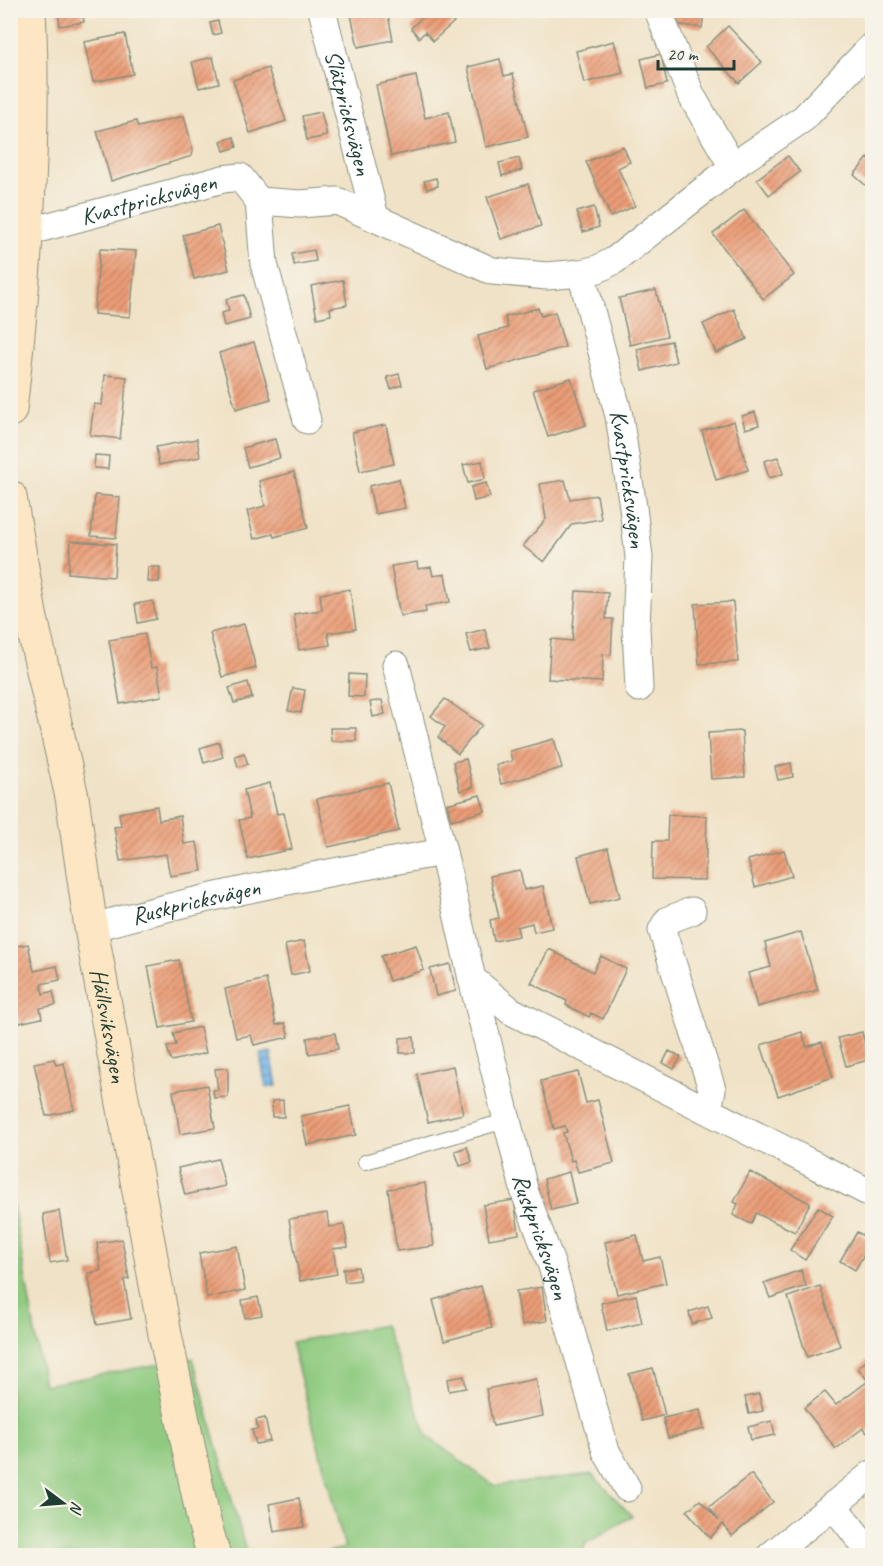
<svg xmlns="http://www.w3.org/2000/svg" width="883" height="1566" font-family="Caveat,sans-serif">
	<style>
		.grass { fill: #8fca80; stroke: #57845a; stroke-width: 1.5 }
		.water { fill: url(#water-rules); stroke: #48788e; stroke-width: 1.5 }
		.building { fill: url(#building-hatch) }
		.lines { fill: none; stroke-linecap: round; stroke-linejoin: round }
		.lane-casing { stroke: #88907d; stroke-width: 16 }
		.street-casing { stroke: #88907d; stroke-width: 29 }
		.secondary-casing { stroke: #88907d; stroke-width: 35 }
		.lane { stroke: #fff; stroke-width: 14 }
		.street { stroke: #fff; stroke-width: 27 }
		.secondary { stroke: #fce6c4; stroke-width: 33 }
		.labels { text-anchor: middle; stroke-width: 6; stroke-linejoin: round; paint-order: stroke }
		.street-label { font-size: 24px; fill: #1f3d34; stroke: #f7f3e8 }
	</style>
	<defs>
		<pattern id="water-rules" width="6" height="5" patternUnits="userSpaceOnUse" patternTransform="scale(1.5)"><rect width="6" height="5" fill="#72b4e7"/><path d="M0 2.5h6" fill="none" stroke="#5d94bc"/></pattern>
		<pattern id="building-hatch" width="6" height="6" patternUnits="userSpaceOnUse" patternTransform="scale(1.5)"><rect width="6" height="6" fill="#eb9d77"/><path d="M-1 1l2-2M0 6l6-6M5 7l2-2" fill="none" stroke="#be8162"/></pattern>
	</defs>
	<rect width="100%" height="100%" fill="#f7f3e8"/>
	<filter id="ink" filterUnits="userSpaceOnUse"><feTurbulence type="fractalNoise" baseFrequency=".0167" numOctaves="2"/><feDisplacementMap in="SourceGraphic" scale="12" xChannelSelector="R" yChannelSelector="G"/><feConvolveMatrix kernelMatrix="1 2 1 2 8 2 1 2 1" color-interpolation-filters="sRGB"/></filter>
	<filter id="wash" filterUnits="userSpaceOnUse"><feTurbulence type="fractalNoise" baseFrequency=".008" numOctaves="4" result="noise"/><feDisplacementMap in="SourceGraphic" scale="24" xChannelSelector="R" yChannelSelector="G"/><feGaussianBlur stdDeviation="1.35" result="paint"/><feColorMatrix in="noise" values="0 0 0 0 0 0 0 0 0 0 0 0 0 0 0 0 0 1.4 0 .05"/><feComposite in="paint" operator="in"/></filter>
	<g filter="url(#wash)">
		<rect width="100%" height="100%" fill="#f0e2c6"/>
		<path class="grass" d="M10,1188l34,197 149,-27 54,197h-236z
			M384,1325l44,112 67,49 97,-12 40,42 -47,28 -2,11h-268l30,-7 -54,-206z"/>
		<path class="water" d="M271,1052l6,34 -11,2 -6,-34z"/>
		<g id="blocks">
			<path class="building" d="M58,10h24l2,12 -24,4z
				M350,10h37l6,30 -35,7z
				M429,10h16l10,11 -22,20 -8,-9 -6,6 -8,-10z
				M671,10l33,2 -2,16 -33,-5z
				M218,21l3,12 -8,2 -3,-12z
				M728,26l34,36 -23,21 -33,-36z
				M125,34l8,40 -40,8 -9,-40z
				M614,41l9,32 -39,10 -8,-32z
				M661,54l6,30 -19,4 -7,-29z
				M213,57l6,26 -20,5 -7,-26z
				M500,59l4,17 9,-2 15,63 -42,10 -18,-80z
				M268,68l18,53 -36,12 -17,-53z
				M416,76l9,42 24,-6 6,30 -64,14 -15,-71z
				M321,112l6,24 -20,4 -5,-24z
				M184,116l9,34 -1,6 -81,25 -14,-50 39,-10 2,6z
				M234,137l3,10 -13,4 -3,-10z
				M623,146l7,16 -12,6 17,38 -24,11 -25,-55z
				M788,156l12,16 -31,23 -12,-16z
				M519,158l3,12 -20,6 -3,-13z
				M868,158l4,4v29l-18,-16z
				M436,178l2,8 -11,3 -3,-8z
				M528,184l13,42 -40,13 -14,-42z
				M594,207l5,20 -16,5 -6,-20z
				M744,210l50,65 -31,24 -50,-65z
				M218,226l11,44 -35,9 -11,-44z
				M100,249l36,2 -6,66 -36,-3z
				M314,250l2,11 -22,4 -2,-11z
				M343,280l4,25 -17,3 1,7 -14,3 -6,-32z
				M656,290l11,46 -37,9 -11,-47z
				M244,295l6,24 -26,7 -3,-13 8,-2 -3,-12z
				M538,308l3,8 14,-4 10,35 -78,22 -9,-33 30,-8 -3,-11z
				M734,309l13,30 -31,14 -13,-29z
				M671,341l5,21 -34,9 -5,-22z
				M254,342l17,57 -35,10 -17,-56z
				M399,374l3,11 -11,4 -4,-12z
				M105,375l22,2 -7,62 -30,-4 4,-31 8,1z
				M571,378l15,47 -38,12 -15,-47z
				M755,412l4,13 -14,4 -3,-13z
				M734,421l14,49 -32,10 -14,-49z
				M386,425l8,39 -34,7 -8,-39z
				M197,439l3,18 -41,8 -3,-18z
				M275,439l5,19 -32,9 -5,-19z
				M95,455l14,1 -1,13 -14,-1z
				M778,457l5,17 -14,4 -5,-17z
				M482,461l3,18 -17,4 -5,-18z
				M294,472l14,56 -34,9 -1,-3 -19,5 -7,-28 18,-5 -6,-25z
				M399,479l6,29 -30,6 -6,-28z
				M565,480l5,19 27,-4 4,24 -29,5 -28,38 -21,-16 23,-27 -6,-35z
				M486,483l4,14 -16,4 -3,-14z
				M95,495l25,2 -4,41 -25,-2z
				M71,541l45,3 -2,33 -46,-4z
				M417,562l1,7 13,-2 2,9 12,-2 5,28 -25,4 1,6 -26,4 -9,-50z
				M148,567h12l-1,15h-12z
				M350,589l6,40 -28,4 2,12 -31,5 -5,-36 28,-4 -2,-16z
				M576,591l32,2 -2,26h7l-2,36 -8,-1 -1,28 -54,-3 3,-40 21,2z
				M153,601l3,18 -18,4 -3,-19z
				M733,602l5,60 -39,2 -4,-60z
				M244,624l12,44 -34,9 -12,-44z
				M485,629l5,19 -19,4 -5,-18z
				M145,634l6,34 6,-1 5,29 -42,8 -11,-64z
				M349,674l16,1 -1,22 -16,-1z
				M248,682l4,16 -18,5 -5,-15z
				M293,688l12,2 -4,23 -13,-2z
				M445,699l37,26 -24,29 -20,-17 7,-10 -14,-11z
				M382,700l3,14 -12,3 -3,-15z
				M330,728h26v13h-25z
				M742,731l3,46 -34,2 -3,-46z
				M554,739l8,29 -61,16 -5,-19 16,-4 -2,-10z
				M219,742l4,15 -19,6 -4,-15z
				M244,753l4,11 -10,3 -3,-11z
				M466,759l7,28 -13,4 -7,-29z
				M791,763l2,14 -15,3 -3,-13z
				M270,783l7,31 7,-1 8,36 -44,10 -9,-39 11,-2 -6,-28z
				M388,783l11,48 -71,16 -11,-48z
				M480,795l5,16 -34,9 -4,-16z
				M157,806l2,14 21,-4 4,28 13,-2 5,29 -32,5 -4,-22 -46,7 -6,-34 7,-1 -2,-13z
				M668,815l39,1 -2,64 -53,-1 1,-38h14z
				M608,848l12,49 -30,7 -12,-48z
				M784,850l8,26 -37,11 -7,-27z
				M520,870l4,20 19,-4 9,42 -18,4 -2,-9 -15,4 2,9 -25,5 -4,-21 9,-2 -9,-42z
				M801,932l17,58 -61,17 -9,-34 23,-6 -6,-24z
				M304,941l6,30 -19,4 -6,-30z
				M28,944l6,27 23,-5 3,14 -19,4 2,10 10,-3 3,14 -16,3 2,10 -23,5 -3,-17 -6,1v-60z
				M416,945l8,25 -35,11 -8,-25z
				M549,949l44,23 8,-16 25,13 -23,50 -12,-6 -2,4 -23,-12 1,-4 -36,-18z
				M179,960l12,62 -31,6 -12,-62z
				M450,964l6,27 -20,5 -6,-27z
				M266,979l10,46 9,-2 4,14 -35,8 -3,-10 -15,3 -11,-49z
				M200,1027l6,26 -35,8 -4,-14 9,-2 -3,-12z
				M802,1032l5,15 15,-5 11,35 -55,19 -17,-51z
				M862,1032l7,28 -23,6 -8,-28z
				M335,1033l3,16 -29,5 -2,-16z
				M414,1037l1,16h-15v-15z
				M669,1051l12,6 -7,12 -11,-6z
				M54,1059l2,6 8,-2 10,47 -28,6 -12,-53z
				M453,1066l10,48 -35,8 -11,-48z
				M228,1068v29l-14,1 -1,-8h5l-3,-21z
				M578,1072l8,31 12,-3 16,63 -36,9 -4,-12 -3,1 -8,-28 4,-1 -2,-6 -11,3 -13,-48z
				M207,1085l8,43 -35,6 -7,-43z
				M283,1100l1,17h-12v-16z
				M350,1106l6,29 -49,10 -6,-29z
				M467,1147l5,15 -12,4 -5,-15z
				M218,1159l7,27 -40,9 -7,-27z
				M569,1172l7,32 -25,6 -7,-31z
				M750,1172l60,31 -15,29 -39,-19 -5,11 -18,-9 5,-11 -4,-2z
				M425,1183l9,63 -37,5 -9,-62z
				M514,1200l5,34 -30,5 -6,-34z
				M818,1207l15,9 -28,44 -15,-10z
				M59,1211l8,49 -17,3 -7,-49z
				M327,1213l2,14 15,-2 4,22 -15,2 4,25 -37,7 -11,-62z
				M857,1232l15,9 -17,29 -15,-9z
				M637,1235l6,26 17,-4 6,26 -49,11 -12,-52z
				M122,1239l7,40 -5,1 7,39 -34,6 -9,-52 13,-2 -4,-28z
				M237,1246l8,44 -38,8 -8,-45z
				M358,1267l2,13 -15,2 -2,-13z
				M801,1270l5,16 -36,12 -6,-15z
				M481,1286l11,42 -48,13 -11,-41z
				M820,1286l20,60 -33,11 -19,-60z
				M542,1287l5,34 -25,4 -6,-34z
				M636,1295l6,28 -35,8 -6,-28z
				M258,1297l4,18 -17,3 -3,-18z
				M708,1306l4,12 -20,6 -3,-12z
				M870,1358l2,3v67l-5,5 -4,-5 -27,21 -32,-41 21,-16 11,13 32,-24 -10,-13z
				M653,1368l12,47 -23,6 -13,-47z
				M464,1376l2,12 -17,3 -2,-12z
				M536,1379l7,37 -50,10 -7,-37z
				M759,1394l4,17 -14,3 -4,-17z
				M700,1410l4,19 -36,9 -5,-20z
				M265,1418l5,23 -14,3 -4,-14 6,-1 -2,-9z
				M772,1421l3,14 -24,5 -3,-13z
				M751,1474l22,28 -41,34 -9,-12 -13,14 -23,-27 13,-11 19,21 -10,-14z
				M299,1498l5,29 -30,5 -5,-28z"/>
		</g>
	</g>
	<g filter="url(#ink)">
		<use href="#blocks" fill-opacity="0" stroke="#88907d" stroke-width="1.5"/>
		<g class="lines">
			<g class="lane-casing">
				<path id="lane" d="M365,1162l143,-42"/>
			</g>
			<g class="street-casing">
				<g id="street">
					<path id="s1" d="M322,10l53,207"/>
					<path d="M658,10l33,85 42,72"/>
					<path d="M259,201l5,63 43,156"/>
					<path id="s2" d="M27,232l196,-53 17,-2 19,24 41,3 37,-3 155,70 55,5 34,-3 38,143 14,91 6,50 -3,71 3,60"/>
					<path d="M581,273l17,-4 17,-9 127,-100 62,-42 68,-72"/>
					<path d="M443,852l29,127 39,32 361,183"/>
					<path d="M692,911l-24,9 -6,10 50,159 -4,21"/>
					<path id="s3" d="M91,928c115,-33 234,-55 352,-76l-47,-187"/>
					<path id="s4" d="M472,979l53,214 27,73 54,185 21,37"/>
					<path d="M833,1505l39,50"/>
					<path d="M770,1556l102,-82"/>
				</g>
			</g>
			<g class="secondary-casing">
				<g id="secondary">
					<path d="M10,410c15,-133 26,-266 19,-400"/>
					<path id="s5" d="M10,497l20,117 42,183 19,131 74,406 39,188 10,34"/>
				</g>
			</g>
			<use href="#lane" class="lane"/>
			<use href="#street" class="street"/>
			<use href="#secondary" class="secondary"/>
		</g>
	</g>
	<g class="labels">
		<g class="street-label">
			<text dy="8" stroke="none"><textPath href="#s1" startOffset="106">Slätpricksvägen</textPath></text>
			<text dy="8" stroke="none"><textPath href="#s2" startOffset="126">Kvastpricksvägen</textPath></text>
			<text dy="8" stroke="none"><textPath href="#s2" startOffset="800">Kvastpricksvägen</textPath></text>
			<text dy="8" stroke="none"><textPath href="#s3" startOffset="108">Ruskpricksvägen</textPath></text>
			<text dy="8" stroke="none"><textPath href="#s5" startOffset="538">Hällsviksvägen</textPath></text>
			<text dy="8" stroke="none"><textPath href="#s4" startOffset="267">Ruskpricksvägen</textPath></text>
		</g>
	</g>
	<rect width="883" height="1566" fill="none" stroke="#f7f3e8" stroke-width="36"/>
	<g transform="translate(63 1503) rotate(106)" stroke="#f7f3e8" stroke-width="4.5" paint-order="stroke">
	<path d="M0-4.5L10 22L0 15L-10 22Z" fill="#1f3d34"/>
	<text y="-9" font-size="16" font-weight="bold" text-anchor="middle" fill="#1f3d34">N</text>
	</g>
	<path d="M658 60v9h76v-9" fill="none" stroke="#1f3d34" stroke-width="3"/>
	<text x="667" y="60" font-size="18" fill="#1f3d34" stroke="#f7f3e8" stroke-width="4.5" paint-order="stroke">20 m</text>
</svg>
